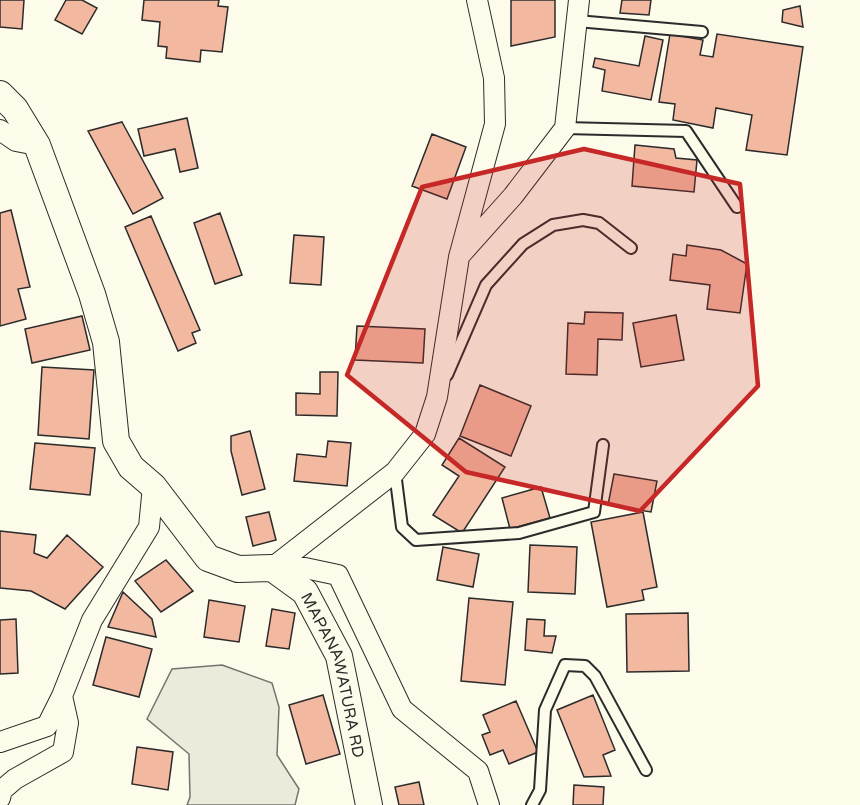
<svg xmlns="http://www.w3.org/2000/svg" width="860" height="805" font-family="'Varela Round',sans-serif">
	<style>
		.green { fill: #ecebdb; stroke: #74746e; stroke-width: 1.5 }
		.building { fill: #f2b8a0; stroke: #2b2b2b; stroke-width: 1.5 }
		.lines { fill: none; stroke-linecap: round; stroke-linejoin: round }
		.service-casing { stroke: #2b2b2b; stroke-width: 14 }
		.minor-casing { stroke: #2b2b2b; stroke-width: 22 }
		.tertiary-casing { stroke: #2b2b2b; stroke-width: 28 }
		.service { stroke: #fdfbea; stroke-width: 10 }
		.minor { stroke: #fdfbea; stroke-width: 20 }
		.tertiary { stroke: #fdfbea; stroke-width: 26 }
		.marked { fill: #c62828; fill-opacity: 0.2; stroke: #c62828; stroke-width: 4.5; stroke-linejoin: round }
		.labels { text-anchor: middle; stroke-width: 4.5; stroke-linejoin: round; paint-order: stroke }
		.street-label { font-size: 16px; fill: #2b2b2b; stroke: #fdfbea }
	</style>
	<rect width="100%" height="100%" fill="#fdfbea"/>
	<path class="green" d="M222,665l50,18 7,24 -2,48 22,34 -4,16h-108l3,-8 -1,-43 -42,-35 25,-50z"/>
	<path class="building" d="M0,0h24l-2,29 -22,-2z
		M66,0h16l15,8 -15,26 -27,-14z
		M144,0h75l-1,6 10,1 -6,45 -21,-2 -1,12 -34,-4 1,-11 -9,-1 2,-24 -18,-2z
		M511,0h44v37l-44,9z
		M622,0h29l-2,15 -29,-2z
		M800,6l3,21 -21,-5 1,-12z
		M670,34l33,6 -3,15 13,2 4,-23 86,13 -16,108 -41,-5 6,-35 -36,-7 -3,20 -40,-8 2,-16 -16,-2z
		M645,36l18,4 -12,60 -49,-9 3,-21 -12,-3 2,-9 44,8z
		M187,118l11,50 -18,4 -5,-23 -31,7 -6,-27z
		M122,122l41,76 -30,16 -45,-83z
		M432,134l34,13 -19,52 -35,-13z
		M635,145l39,4 2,9 21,2 -3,32 -62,-6z
		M11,210l19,77 -12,2 8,30 -26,7v-113z
		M220,213l22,62 -27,9 -21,-61z
		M151,216l49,114 -8,3 4,10 -18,8 -53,-124z
		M294,235l30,2 -3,48 -31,-2z
		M687,245l34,5 26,14 -7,49 -33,-4 3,-24 -40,-5 3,-26 13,2z
		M585,312l38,1 -1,27 -24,-1 -1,36 -31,-1 2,-51 16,1z
		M676,315l8,45 -43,7 -8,-44z
		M82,316l8,34 -58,13 -7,-34z
		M357,326l68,3 -2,34 -68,-3z
		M42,367l52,3 -5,69 -51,-4z
		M320,372h18l-1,44 -41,-1v-22l24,1z
		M480,385l51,21 -20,50 -51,-20z
		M250,431l15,58 -23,6 -11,-44v-15z
		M459,438l46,29 -43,66 -29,-18 26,-39 -17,-11z
		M328,441l23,2 -4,43 -53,-5 3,-27 29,3z
		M35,443l60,5 -5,47 -60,-6z
		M614,474l43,7 -6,31 -43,-7z
		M541,487l9,31 -40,11 -8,-31z
		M269,512l7,28 -23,6 -7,-29z
		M643,512l14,75 -15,3 2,10 -37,7 -16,-85z
		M0,531l36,4 -2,18 13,5 20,-23 36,32 -38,42 -34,-18 -31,-3z
		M530,545l47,2 -2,47 -47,-2z
		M443,547l36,7 -6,33 -36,-7z
		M166,560l27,31 -32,21 -26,-31z
		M123,592l29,27 4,18 -48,-10z
		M469,598l44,4 -8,83 -44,-4z
		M209,600l36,6 -6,36 -35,-5z
		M272,609l23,4 -6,36 -23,-3z
		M688,613l1,58 -62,1 -1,-58z
		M16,619l2,54 -18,1v-54z
		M527,619l18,1 -1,16h12l-4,17 -27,-3z
		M106,637l46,12 -13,48 -46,-12z
		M323,695l17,59 -34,10 -17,-59z
		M593,695l22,55 -12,5 8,21 -27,1 -27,-67z
		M516,701l22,51 -29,12 -6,-14 -13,5 -8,-20 8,-3 -7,-17z
		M137,747l36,5 -5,38 -36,-6z
		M419,782l5,23h-25l-4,-18z
		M574,785l30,2 -1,18h-30z"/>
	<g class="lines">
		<g class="service-casing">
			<path id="service" d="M577,21l125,11
				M565,128l121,3 51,76
				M447,375l39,-90 37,-41 30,-19 30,-5 16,3 32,25
				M395,472l7,55 14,13 103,-7 75,-21 9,-67
				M532,805l8,-15 5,-80 20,-45 20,1 10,10 51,94"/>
		</g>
		<g class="minor-casing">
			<path id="minor" d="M0,130l16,11 21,4
				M462,253l51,-57 52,-68 14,-128
				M272,568l123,-96 30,-38 12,-37 22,-140 36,-133 -1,-46 -17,-78
				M272,568h33l33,7 64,134 76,62 11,34
				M0,742l47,-16 15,-30 30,-76 57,-93 4,-41
				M0,798l2,-8 13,-11 48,-27 5,-29 -6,-27"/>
		</g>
		<g class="tertiary-casing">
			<g id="tertiary">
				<path id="s1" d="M0,94l15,15 22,36 55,149 14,48 10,99 15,26 22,19 55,72 30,11 34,-1 33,24 34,64 30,149"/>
			</g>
		</g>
		<use href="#service" class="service"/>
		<use href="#minor" class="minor"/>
		<use href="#tertiary" class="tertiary"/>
	</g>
	<path class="marked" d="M584,149l156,35 18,202 -118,125 -174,-39 -119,-97 75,-188z"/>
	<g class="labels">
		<g class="street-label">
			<text dy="6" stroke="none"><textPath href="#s1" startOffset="717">MAPANAWATURA RD</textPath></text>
		</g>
	</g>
</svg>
